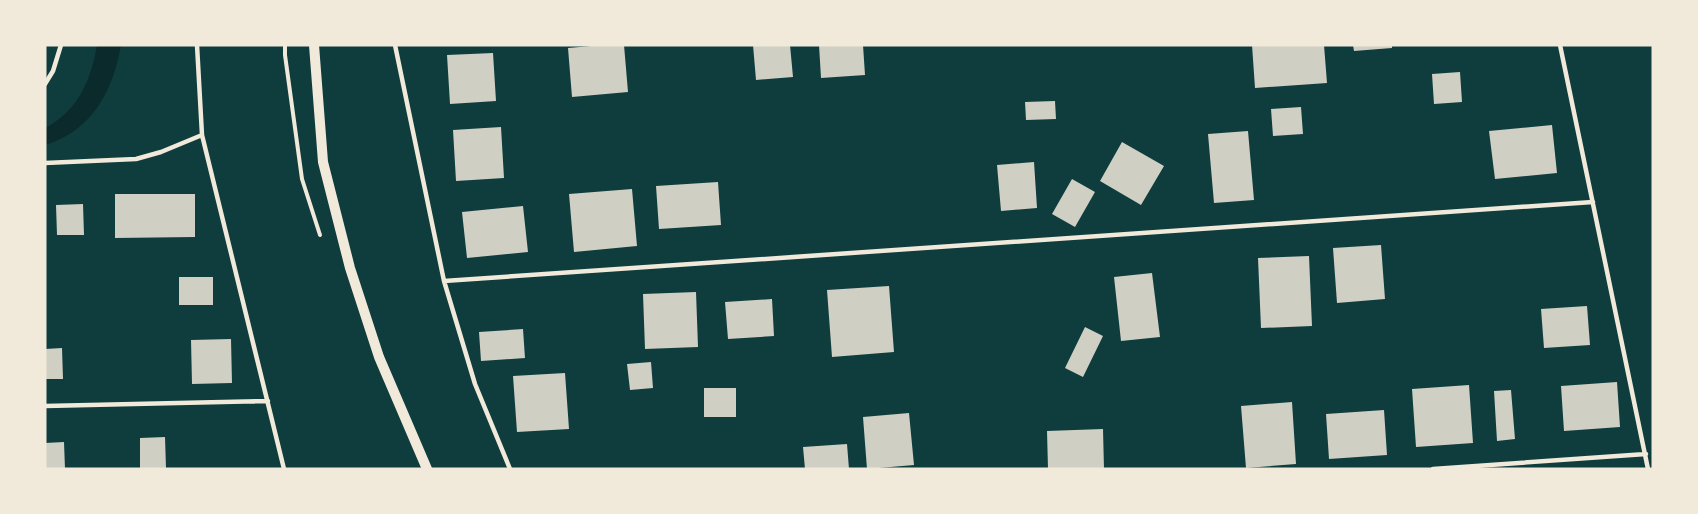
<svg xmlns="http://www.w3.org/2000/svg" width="1698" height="514" font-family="Montserrat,sans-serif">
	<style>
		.water { fill: #0a2a2b }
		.building { fill: #cfcfc3 }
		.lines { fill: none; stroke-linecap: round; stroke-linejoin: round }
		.path { stroke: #f1e9da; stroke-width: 4 }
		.service { stroke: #f1e9da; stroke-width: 4.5 }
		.tertiary { stroke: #f1e9da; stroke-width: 10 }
	</style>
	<rect width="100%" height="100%" fill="#0f3d3e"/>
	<path class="water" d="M97,45h24c-8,46 -29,86 -76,100v-17c33,-17 46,-48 52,-83z"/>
	<path class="building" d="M603,45h21l4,47 -56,5 -4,-49z
		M753,45h37l3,32 -37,3z
		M819,45h44l2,30 -44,3z
		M1252,45h72l3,38 -72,5z
		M1353,45h39v3l-38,3z
		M493,53l3,48 -46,3 -3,-49z
		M1460,72l2,30 -28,2 -2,-30z
		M1055,101l1,18 -30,1 -1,-18z
		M1301,107l2,27 -30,2 -2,-27z
		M1552,125l5,48 -62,6 -6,-48z
		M501,127l3,51 -48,3 -3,-51z
		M1248,131l6,69 -40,3 -6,-69z
		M1122,142l42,24 -23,39 -41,-24z
		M1034,162l3,46 -36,3 -4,-46z
		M1072,179l23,13 -20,35 -23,-13z
		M718,182l3,43 -62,4 -3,-43z
		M632,189l5,57 -63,6 -5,-58z
		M115,194h80v43l-80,1z
		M83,204l1,31h-27l-1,-30z
		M523,206l5,46 -61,6 -5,-46z
		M1381,245l4,54 -48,4 -4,-55z
		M1309,256l3,70 -51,2 -3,-70z
		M1152,273l8,64 -39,4 -7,-64z
		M179,277h34v28h-34z
		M889,286l5,66 -62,5 -5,-67z
		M696,292l2,55 -53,2 -2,-55z
		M772,299l2,37 -46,3 -3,-37z
		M1587,306l3,39 -46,3 -3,-39z
		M1085,327l18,9 -20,41 -18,-9z
		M523,329l2,29 -44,3 -2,-29z
		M231,339l1,44 -40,1 -1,-44z
		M62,348l1,31h-18v-30z
		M651,362l2,26 -23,2 -3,-26z
		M565,373l4,56 -52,3 -4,-56z
		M1617,382l3,45 -56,4 -3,-45z
		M1469,385l4,58 -57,4 -4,-58z
		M704,388h32v29h-32z
		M1511,390l4,49 -18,2 -3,-50z
		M1292,402l4,62 -50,4 -5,-62z
		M1384,410l3,45 -58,4 -3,-45z
		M909,413l5,52 -47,4 -4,-52z
		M1103,429l1,40h-56l-1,-38z
		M165,437l1,31h-26v-30z
		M64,442l1,27h-20v-26z
		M847,444l2,25h-44l-2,-22z"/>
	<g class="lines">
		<path class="path" d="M285,45v10l17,124 18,56"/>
		<path class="service" d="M395,45l49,236 31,103 35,85
			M1560,45l88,424
			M45,84l8,-13 8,-26
			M202,135l82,334
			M45,163l91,-4 25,-7 41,-17 -5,-90
			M444,281l1149,-79
			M45,406l223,-5
			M1433,469l213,-15"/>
		<path class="tertiary" d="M314,45l9,117 27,106 29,89 48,112"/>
	</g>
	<rect width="1698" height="514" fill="none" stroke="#f1e9da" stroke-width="93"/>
</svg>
